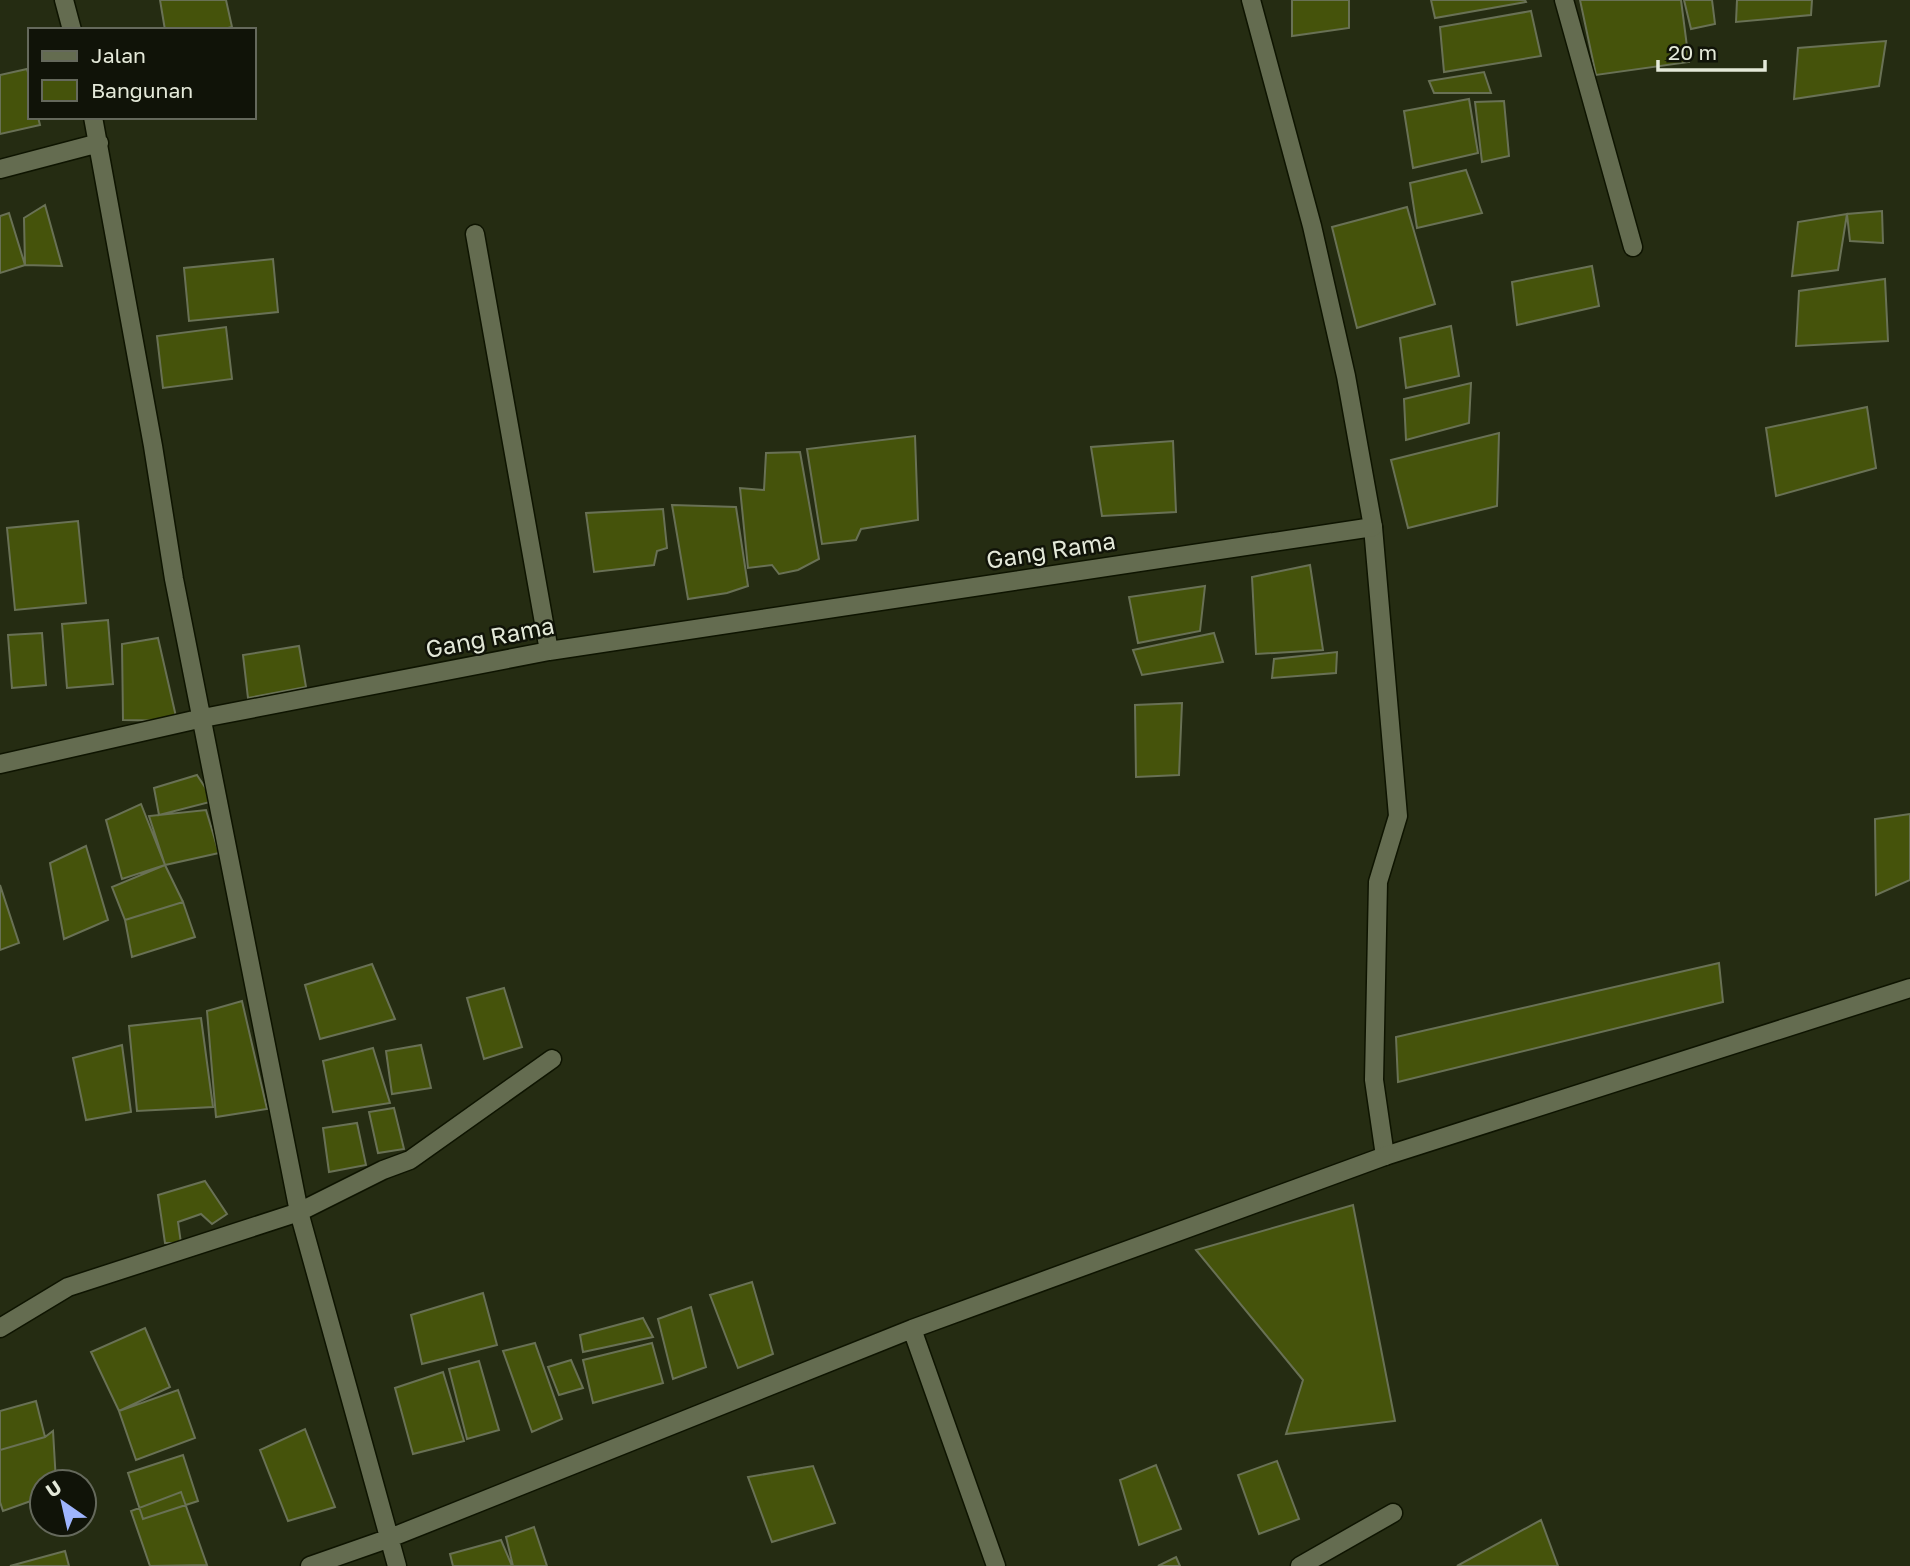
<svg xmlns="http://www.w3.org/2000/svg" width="1910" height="1566" font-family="'Golos Text',sans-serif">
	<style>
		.building { fill: #45530b; stroke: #697155; stroke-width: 2 }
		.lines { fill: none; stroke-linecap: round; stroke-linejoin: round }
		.service-casing { stroke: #0e1400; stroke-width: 21 }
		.minor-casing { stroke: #0e1400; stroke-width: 21 }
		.service { stroke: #646c50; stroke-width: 18 }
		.minor { stroke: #646c50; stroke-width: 18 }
		.labels { text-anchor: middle; stroke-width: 5; stroke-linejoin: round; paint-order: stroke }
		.street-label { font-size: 24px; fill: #e4e9d9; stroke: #101308 }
	</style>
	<rect width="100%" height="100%" fill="#252c12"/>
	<path class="building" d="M160,0h66l6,27 -12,3h-55z
		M1292,0h57v28l-57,8z
		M1431,0h94l1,2 -91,16z
		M1580,0h101l8,62 -93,13z
		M1684,0h28l3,24 -24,5z
		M1737,0h75l-1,15 -75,7z
		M1531,11l10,45 -97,16 -4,-45z
		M1886,41l-7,45 -85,13 4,-51z
		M27,69l3,11v37h8l2,8 -40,9v-59z
		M1484,72l7,21h-57l-5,-12z
		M1469,99l9,54 -65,15 -9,-57z
		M1504,101l5,55 -27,6 -7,-60z
		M1466,170l16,43 -65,15 -7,-45z
		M45,205l17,61 -37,-1 -1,-47z
		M1407,207l28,97 -78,24 -25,-101z
		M1882,211l1,32 -33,-2 -3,-27z
		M9,213l16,52 -25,8v-57z
		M1847,214l-9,56 -46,6 6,-54z
		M273,259l5,53 -89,9 -5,-53z
		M1592,266l7,40 -82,19 -5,-43z
		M1885,279l3,62 -92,5 3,-55z
		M1451,326l8,50 -53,12 -6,-50z
		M226,327l6,52 -69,9 -6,-52z
		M1471,383l-2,40 -63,17 -2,-41z
		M1867,407l9,61 -100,28 -10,-68z
		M1499,433l-2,73 -89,22 -17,-68z
		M915,436l3,84 -57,9 -5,11 -34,4 -15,-95z
		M1173,441l3,71 -74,4 -11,-69z
		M800,452l19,107 -21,11 -19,4 -7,-9 -24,3 -8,-80 24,2 2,-37z
		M672,505l64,2 12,79 -21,7 -39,6z
		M663,509l4,39 -10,3 -3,14 -60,7 -8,-59z
		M78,521l8,82 -71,7 -8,-82z
		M1310,565l13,85 -67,4 -4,-77z
		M1205,586l-5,45 -62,12 -9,-46z
		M108,620l5,64 -46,4 -5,-64z
		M42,633l4,52 -34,3 -4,-53z
		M1214,633l9,29 -81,13 -9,-25z
		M158,638l19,83 -54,-1 -1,-76z
		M299,646l7,41 -58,11 -5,-43z
		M1337,652l-1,21 -64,5 2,-19z
		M1182,703l-3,72 -43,2 -1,-72z
		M197,775l17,26 -55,14 -5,-27z
		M141,804l24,61 -43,14 -16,-59z
		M206,810l13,43 -54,12 -16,-49z
		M1910,814v66l-34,15 -1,-76z
		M86,846l22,74 -44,19 -14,-76z
		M165,865l18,37 -58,18 -13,-33z
		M0,885l19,58 -19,7z
		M183,902l12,35 -63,20 -7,-37z
		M1719,963l4,39 -325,80 -2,-45z
		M372,964l23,55 -75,20 -15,-54z
		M504,988l18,59 -38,12 -17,-61z
		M242,1001l25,108 -51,8 -9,-106z
		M201,1018l12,89 -76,4 -8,-85z
		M122,1045l9,67 -45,8 -13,-62z
		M421,1045l10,43 -39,6 -6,-43z
		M373,1048l17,55 -57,9 -10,-51z
		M394,1108l10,41 -26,4 -9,-41z
		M357,1123l9,42 -37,7 -6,-44z
		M205,1181l22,33 -15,10 -11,-10 -23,8 3,21h-16l-7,-48z
		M1353,1205l42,216 -109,13 17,-54 -107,-130z
		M752,1282l21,72 -35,14 -28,-73z
		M483,1293l14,52 -75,19 -11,-49z
		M691,1307l15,60 -33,12 -15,-60z
		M643,1318l10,19 -70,15 -3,-17z
		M145,1328l25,59 -51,24 -28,-59z
		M535,1343l27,76 -30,13 -29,-81z
		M652,1343l11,40 -70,20 -10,-43z
		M571,1360l12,28 -24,7 -11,-28z
		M479,1361l20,69 -32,9 -18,-70z
		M443,1372l21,69 -51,13 -18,-66z
		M178,1390l17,48 -59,22 -17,-49z
		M36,1401l9,36 -45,13v-39z
		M305,1429l30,78 -47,14 -28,-71z
		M53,1431l3,51h-14v15l-39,14 -3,-9v-52l45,-13z
		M183,1455l15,46 -55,18 -15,-46z
		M1277,1461l22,58 -40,15 -21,-59z
		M1156,1465l25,64 -42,16 -19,-65z
		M813,1466l22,57 -63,19 -24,-65z
		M181,1492l26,73 -57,1 -19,-55z
		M1541,1520l17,46h-101z
		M534,1527l13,39h-34l-7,-29z
		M501,1540l11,26h-59l-3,-12z
		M65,1551l4,15h-59z
		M1176,1557l4,9h-22z"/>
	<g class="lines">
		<g class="service-casing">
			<path id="service" d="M1373,527l25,289 -20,66 -4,198 11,76"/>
		</g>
		<g class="minor-casing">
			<path id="minor" d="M64,0l8,30
				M1564,0l69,247
				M93,117l60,329 21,133 125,633 98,354
				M0,169l99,-26
				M475,234l74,417
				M0,764l203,-46 346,-67 824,-124 -27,-151 -34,-150 -61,-226
				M0,1328l68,-41 231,-75 84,-42 27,-10 142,-101
				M912,1329l84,237
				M310,1566l80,-28 522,-209 473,-173 525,-168
				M1300,1566l93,-53"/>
		</g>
		<use href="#service" class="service"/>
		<use href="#minor" class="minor"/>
	</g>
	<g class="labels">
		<g class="street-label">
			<text transform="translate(1051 551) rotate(-9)" y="8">Gang Rama</text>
			<text transform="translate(490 638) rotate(-11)" y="8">Gang Rama</text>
		</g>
	</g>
	<rect x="28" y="28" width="228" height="91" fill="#101308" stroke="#65695c" stroke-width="2"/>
	<rect x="42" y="51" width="35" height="10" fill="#646c50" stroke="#65695c" stroke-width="2"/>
	<text x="91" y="63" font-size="21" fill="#e4e9d9">Jalan</text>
	<rect x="42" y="80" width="35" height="21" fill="#45530b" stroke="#65695c" stroke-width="2"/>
	<text x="91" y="98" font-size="21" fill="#e4e9d9">Bangunan</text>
	<g transform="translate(63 1503) rotate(326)"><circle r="33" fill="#101308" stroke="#65695c" stroke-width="2"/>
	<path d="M0-5L12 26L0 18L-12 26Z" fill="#9eb4fd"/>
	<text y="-10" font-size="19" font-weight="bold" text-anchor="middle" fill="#e4e9d9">U</text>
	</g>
	<path d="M1658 60v10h107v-10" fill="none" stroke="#e4e9d9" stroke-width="3.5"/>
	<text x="1668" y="60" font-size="21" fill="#e4e9d9" stroke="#101308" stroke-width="5" paint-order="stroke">20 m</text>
</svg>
